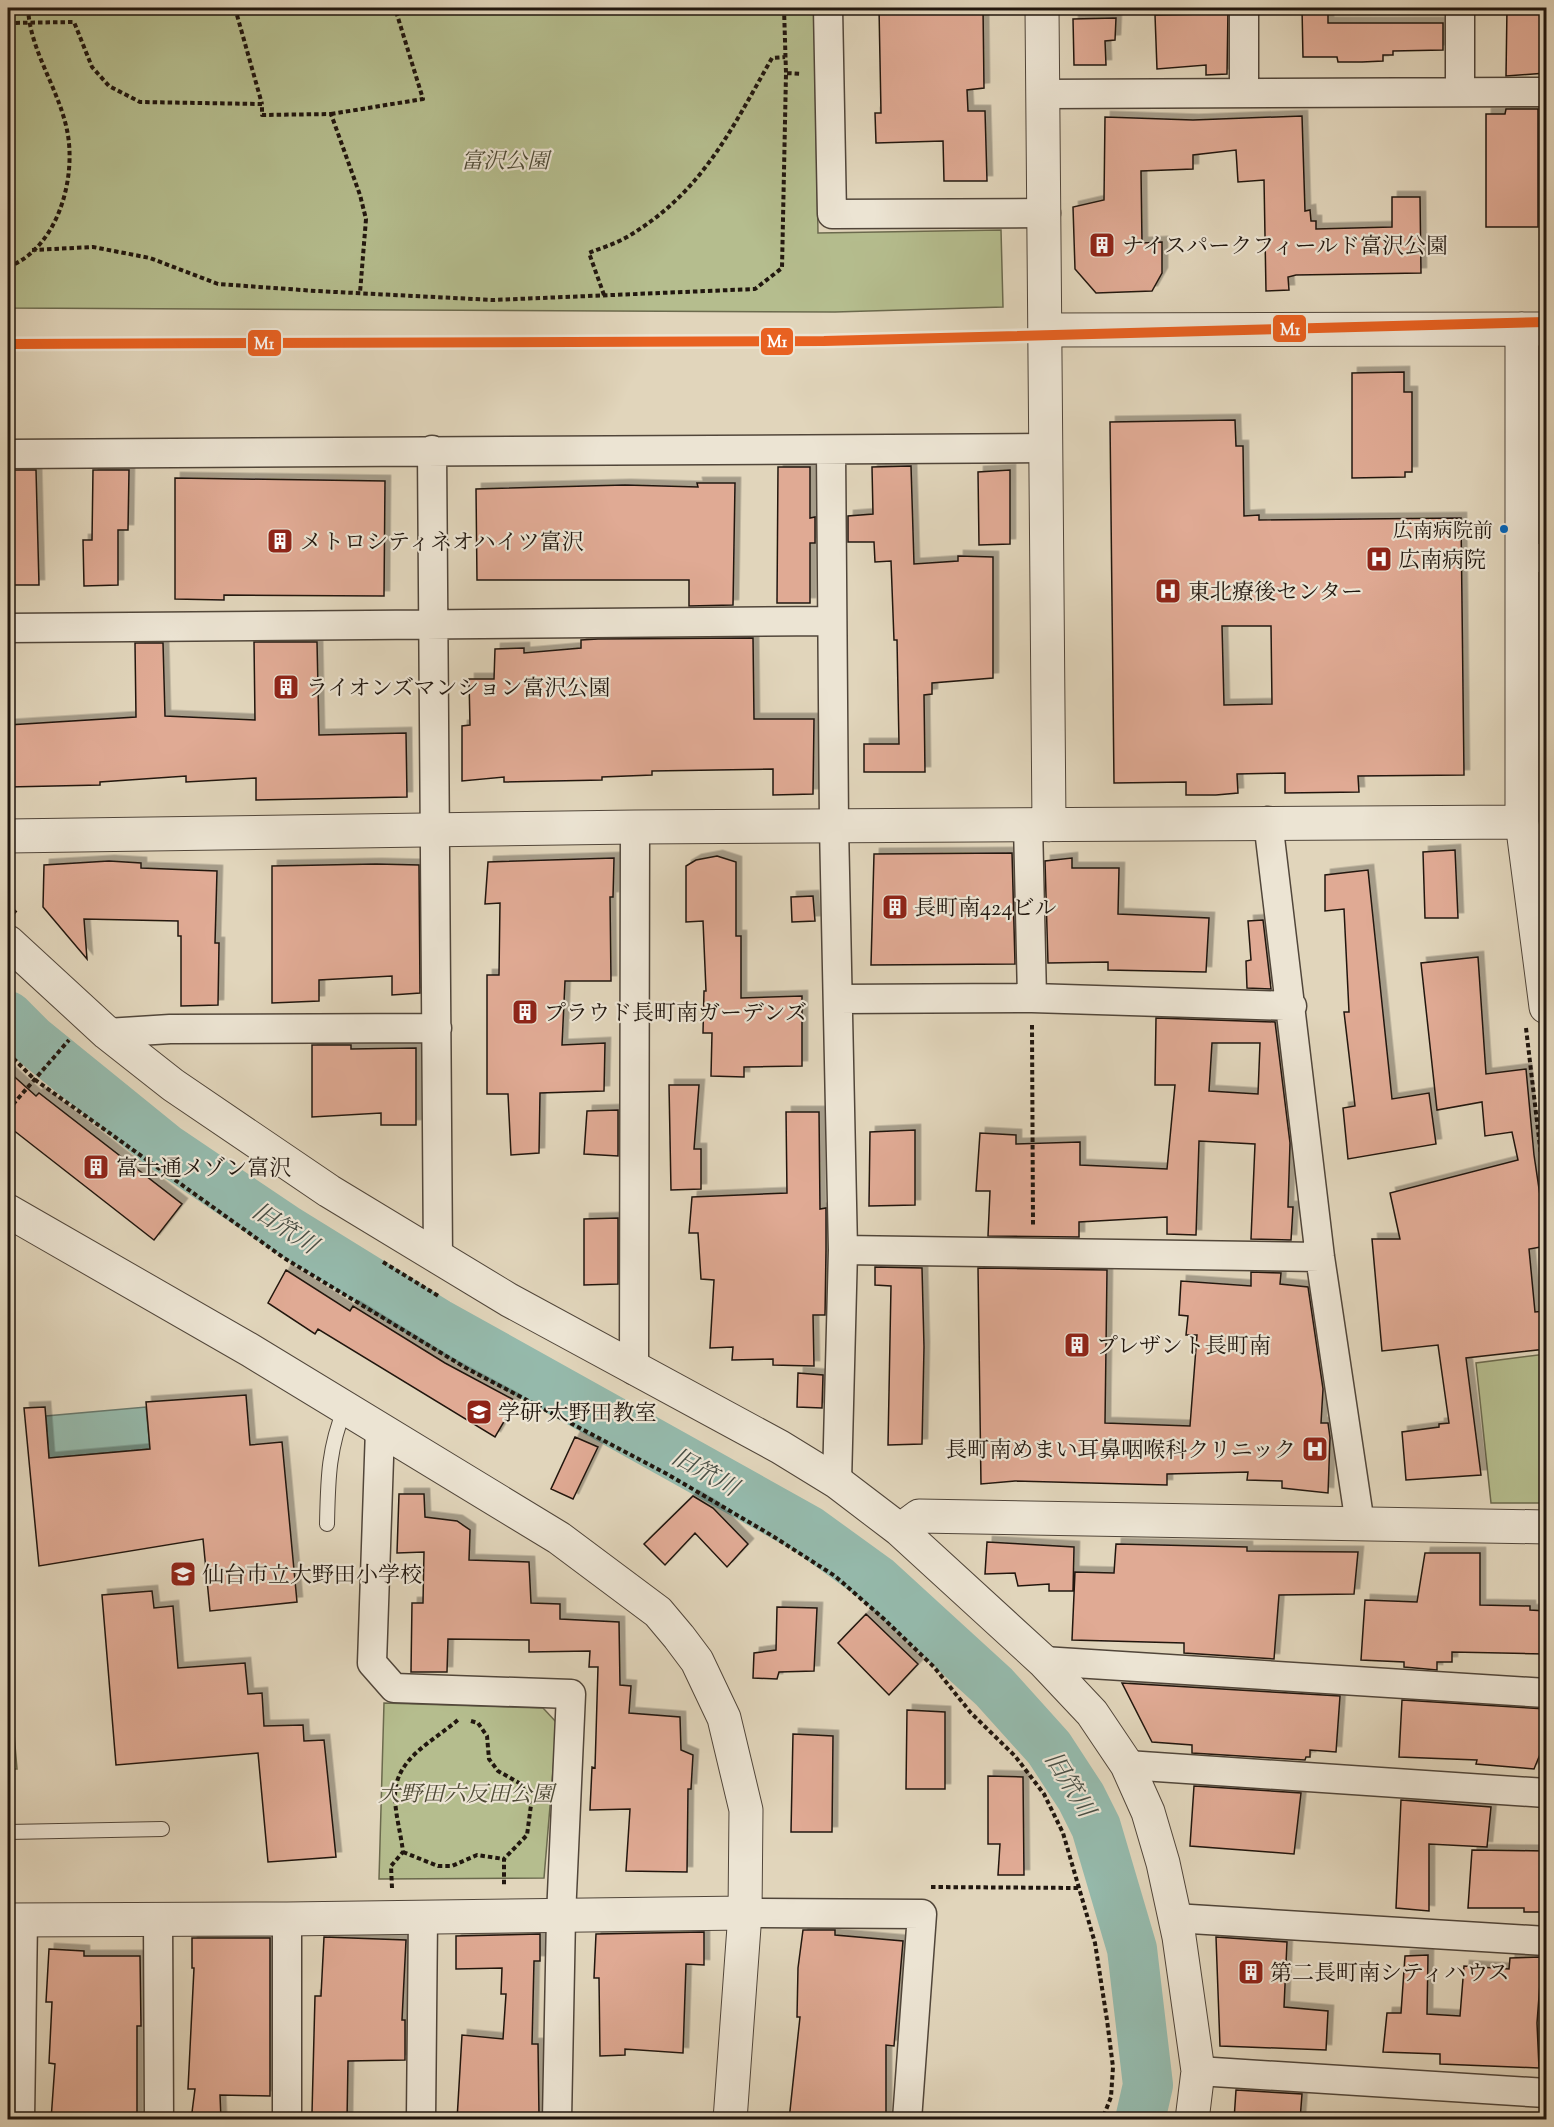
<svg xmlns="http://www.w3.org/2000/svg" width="1554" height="2127" font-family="'Sorts Mill Goudy','Noto Serif JP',serif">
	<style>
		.green { fill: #b5bd8e; stroke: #6b6a4e; stroke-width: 1.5 }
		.water { fill: #95b9ab; stroke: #67786d; stroke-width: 1.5 }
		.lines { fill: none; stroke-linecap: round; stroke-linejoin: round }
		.river { stroke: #95b9ab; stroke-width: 50 }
		.building { fill: #e0aa94; stroke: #21170f; stroke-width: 1.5; fill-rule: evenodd; filter: url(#shadow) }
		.service-casing { stroke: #51463a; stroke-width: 16 }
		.minor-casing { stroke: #51463a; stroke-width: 31 }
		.tertiary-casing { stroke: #51463a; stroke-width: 35 }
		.path { stroke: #21170f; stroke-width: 4; stroke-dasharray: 4.5 3; stroke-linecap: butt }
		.service { stroke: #ece4d3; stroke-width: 14 }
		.minor { stroke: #ece4d3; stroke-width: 28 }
		.tertiary { stroke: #ece4d3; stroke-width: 33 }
		.metro-1-casing { stroke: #ece4d3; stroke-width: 15 }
		.metro-1 { stroke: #e86121; stroke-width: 10 }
		.bus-dot { fill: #0065bd; stroke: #ece4d3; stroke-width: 2 }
		.labels { text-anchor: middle; stroke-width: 4.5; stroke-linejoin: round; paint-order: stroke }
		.bus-label { font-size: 20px; fill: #21170f; stroke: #ece4d3; text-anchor: end }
		.park-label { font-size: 22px; font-style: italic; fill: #4d4935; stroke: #ece4d3 }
		.poi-label { font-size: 22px; fill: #21170f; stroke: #ece4d3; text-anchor: start }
		.water-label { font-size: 24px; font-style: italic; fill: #4a5046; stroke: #ece4d3 }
		.line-badge { stroke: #ece4d3; stroke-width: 2 }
		.badge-label { font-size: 16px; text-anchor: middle; font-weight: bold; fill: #fff }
	</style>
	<defs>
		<filter id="shadow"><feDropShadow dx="5.5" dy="-5.5" stdDeviation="0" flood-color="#0004"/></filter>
	</defs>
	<rect width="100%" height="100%" fill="#e1d5bb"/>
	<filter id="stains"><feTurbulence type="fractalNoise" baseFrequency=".00333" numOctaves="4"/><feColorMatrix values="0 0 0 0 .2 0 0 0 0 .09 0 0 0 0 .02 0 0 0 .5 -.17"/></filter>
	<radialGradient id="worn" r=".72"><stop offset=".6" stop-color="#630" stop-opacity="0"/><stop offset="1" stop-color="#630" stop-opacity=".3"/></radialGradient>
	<path class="green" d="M8,8h806l4,225 183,-3 2,77 -168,5 -827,-4z
		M1546,1354v149h-55l-15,-140z
		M8,1663l9,106h-9z
		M384,1703l159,5 14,15 -13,155 -165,1z"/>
	<path class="water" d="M146,1407l4,42 -101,9 -3,-42z"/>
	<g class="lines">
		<path class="river" d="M8,1016l24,24 133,108 120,81 152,94 371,207 69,50 117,107 55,61 32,49 15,30 36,122 16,136 -8,35"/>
	</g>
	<path class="building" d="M879,8h104l1,80 -17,2 1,21h17l2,70h-43l-1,-40 -67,2 -1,-30h6z
		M1206,8h22l-1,66 -21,1v-10l-49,4 -2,-54 51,-1z
		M1302,8h26v15h115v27l-50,1v4h-10v6l-21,1h-24l-1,-5h-34z
		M1507,8h39v65l-40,3z
		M1116,18l-1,22 -10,1 1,24h-32l-1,-46z
		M1506,109h32v118h-52v-113h19z
		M1302,116l3,95 5,-1 1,11h5v8l76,-2v-30h28l1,76 -125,2 -8,2 1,13 -23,1 -2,-111 -26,2 -2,-32 -43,5v14l-52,2 1,72 20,-1v31l-10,18 -56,2 -21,-24 -2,-62 31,-7 1,-83 88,3z
		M1404,372v20h8v80h-7v5l-53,1v-105z
		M1235,420l1,26h7l1,70 15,-1v5l202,-2 3,257 -106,1 1,16 -74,1v-20l-48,1 1,19 -22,2h-30v-13l-72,1 -4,-361zM1222,626h49l1,78 -48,1z
		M911,466l3,98 44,-3v-5l35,1v121l-61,5v11l-8,1 1,77h-61v-28h35l-2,-104h-3l-3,-79 -16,1 -1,-20h-26v-26l25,-2 -1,-47z
		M778,467h32v51l5,-1v26h-5v60h-33z
		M13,470h23l3,115h-25z
		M93,470h36l-1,60h-10v55l-34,1 -1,-46h9z
		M1010,470v74l-31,1 -1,-73z
		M175,478l210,3 -1,115 -160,-1v5l-49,-1z
		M697,483h38l-2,122 -44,1v-26h-212l-1,-91 149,-4 73,2z
		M753,638l1,81h60l-1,75 -40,1v-26l-121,2v4l-50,2v3l-98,2v-5l-42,4v-55l8,-1 -1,-46h25l1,-30 29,-1v5l57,-5v-8l17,-1z
		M254,642h63l2,93 87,-2 1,64 -151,3v-22l-70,4v-6l-86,6v3l-92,2v-62l128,-8 -1,-74h28l2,73 90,4z
		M1455,850l3,68h-33l-2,-66z
		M1012,853l3,111 -144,1 3,-111z
		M717,856l19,6v74h5v62l61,-2v70l-58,1v10l-33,-1 1,-43h-9l1,-42h2l-3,-70 -17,1v-56l10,-6z
		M614,858l-1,39h-3l1,84h-46l-3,64 43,-2 -1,48 -64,2 -1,60 -28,2 -3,-61h-21v-119h12l1,-72 -15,1 3,-42z
		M1072,858v10h47l-1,46 91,4 -3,54 -98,-2v-8l-60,1 -3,-102z
		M109,861l32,2v5l76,3 -2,72h4l-1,62 -37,1v-70h-3v-15l-94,-2 3,40 -44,-52 1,-42z
		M376,864l43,1 1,128 -28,2v-19l-73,4v21l-47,2v-137z
		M1368,870l24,229 37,-6 7,51 -88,15 -5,-51 12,-2 -11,-94h5l-5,-103 -19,2v-36z
		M813,896l2,25 -23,1 -1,-25z
		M1263,920l8,69 -24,-1 -1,-27 5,-1 -3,-39z
		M1478,957l8,117 40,-5 8,86 12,81v10l-17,3 6,63 11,-1v38l-80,9 15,117 -75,5 -4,-48 37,-5v-3l10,-1 -11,-78 -56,6 -10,-112h28l-10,-46 128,-33 -6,-28 -27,4 -3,-34 -45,8 -16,-147z
		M1156,1018l119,4 15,121 -2,64h5l-2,33 -40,-1 4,-95 -56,-3 -3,94 -29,-1v-17l-88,5v15l-91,-1 2,-45h-14l4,-58 36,2v9l64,-2v23l87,4 8,-84h-20zM1212,1043h48l-2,51 -49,-3z
		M312,1045h39v4l65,-1v77h-35v-12l-69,4z
		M8,1071l28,25 3,-3 143,111 -28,36 -146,-114z
		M669,1085h30l-5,64h7v40l-30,1z
		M618,1110v46l-34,-2 3,-43z
		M786,1112h33l1,97 6,-1v42l-1,65h-12l1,51 -41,-1v-6l-41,1 1,-13 -23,1 4,-68 -13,-1 -3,-46h-9l3,-36 95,-4z
		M915,1130v75l-46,1 1,-74z
		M618,1218v66l-34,1v-66z
		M875,1267l47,1 2,79 -2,97 -34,1 3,-159 -16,-1z
		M978,1268l129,2 -2,153 85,3 7,-91h-11l2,-19 -9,-1 2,-34 70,5v-14l30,1 -1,11 28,3 15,102 -2,34h7l2,15 -2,55 -46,-5v-7l-35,-1 1,-8 -81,2v11l-152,-4 -34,3z
		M286,1270l64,41 3,-5 92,57 71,38 -21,36 -177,-108 -3,5 -47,-31z
		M798,1373l25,2 -1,33 -25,-1z
		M246,1395l4,50 32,-3 15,160 -87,9 -7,-72 -164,27 -15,-158 21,-1 4,51 101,-9 -4,-47z
		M575,1437l23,10 -25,52 -22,-10z
		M399,1494h25l1,23 32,4 13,9 -1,30 60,2 2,41 29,1v15l59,3 1,63 11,1 -2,27 51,4 1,33 12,5 -2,34h-3l-1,83 -61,-1 4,-62 -40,1 2,-43 3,1 3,-101h-9l1,-16 -61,1v-12l-81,-1 -1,33h-36l1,-69h11l1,-51 -27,1z
		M693,1496l20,12 35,36 -21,23 -32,-34 -30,32 -21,-21z
		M987,1542l87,5 -1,44h-24v-7l-31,2 -3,-13 -30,1z
		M1116,1544l131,3v4l111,1 -4,42 -75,1 -5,64 -90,-6v-10l-112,-3 3,-68 39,1z
		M1425,1553h55v52l50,1v4l16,1v43l-94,-2v10h-15v8l-33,-3v-5l-43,-2 4,-60 52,2z
		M152,1591l2,17 19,-2 5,62 67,-5 3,31 14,-1 2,33 39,-1 1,16 20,-1 12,117 -68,5 -10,-109 -142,12 -14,-170z
		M777,1607l40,1 -3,63 -35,1 -2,7 -24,-1 1,-25 22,-3z
		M866,1614l52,50 -29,31 -51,-52z
		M1122,1683l218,13 -4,56 -26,-2v7h-4l-1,3 -113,-7v-8l-40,-3z
		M1402,1700l144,9v43h-5l-7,17 -58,-5 1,-4 -78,-3z
		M907,1710l38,2v77h-39z
		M793,1734l40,2 -1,96h-41z
		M988,1776l35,1 1,98h-26l2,-31h-12z
		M1194,1786l107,7 -7,61 -104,-8z
		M1401,1800l90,7 -4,40 -58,-3v67l-33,-3z
		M1472,1850l74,1v61h-22v-4h-56z
		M803,1930h32v5l68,6 -9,105 -8,-1v75h-97l11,-103h-3l1,-49z
		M704,1932v33l-18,-1 -3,89 -58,-4v6l-25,1 -1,-78h-5l2,-44z
		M540,1934v27h-6l-2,83h6l1,72 -82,4 5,-85 41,4 3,-45h-5l1,-26 -46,1v-33z
		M324,1937l82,3 -4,80h3v40l-57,1 -1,59h-31l1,-7h-5l3,-117h6z
		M1216,1937l71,5 -3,65 44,4 -2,39 -106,-4z
		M192,1938h78v158l-50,-1 1,25h-30l4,-31h-7l6,-121h-2z
		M49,1949l35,2v5h56l1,70h-4v94h-86l4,-56 -6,-1 3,-61h-6z
		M1428,1955l-1,59 33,2 4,-50 45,3 1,-11 32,-1 -5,66 2,45 -99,-4v-10l-57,-2 4,-39h14l4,-57z
		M1236,2090l66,4 -2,26h-66z"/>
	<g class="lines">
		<g class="service-casing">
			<path id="service" d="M327,1524c1,-43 1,-75 18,-116
				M8,1832l154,-3"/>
		</g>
		<g class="minor-casing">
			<path id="minor" d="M828,8l4,206 214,-1
				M1244,8v85
				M1460,90v-82
				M1043,94l503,-2
				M432,450l6,809
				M831,451l3,375 9,424 -6,232
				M8,454l1038,-6
				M1523,558h23
				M8,628l823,-7
				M1268,821l52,436 40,267
				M1028,824l4,174
				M838,999l194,-1 260,8
				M107,1033l63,-4 267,-1
				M843,1250l477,7
				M634,1370l1,-543
				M380,1429l-8,234 22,25 177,6 -10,222 -4,204
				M1043,1661l503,32
				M1127,1765l419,28
				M745,1913l177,1 -15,206
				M158,1918l1,202
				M1174,1918l372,23
				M287,1919v201
				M1198,2071l348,22
				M20,2120l3,-201
				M421,2120l2,-203"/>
		</g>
		<g class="tertiary-casing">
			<path id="tertiary" d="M1042,8l7,817
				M1522,329v493l24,185
				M1046,330l500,-1
				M8,836l627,-9 887,-5
				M8,942l99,91 66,52 156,106 180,109 271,147 57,35 63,48 143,131 49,52 35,52 21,47 15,51 16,74 19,134 -6,49
				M8,1211l242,139 309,188 99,74 21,25 18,24 27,57 22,92 -1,103 -15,207
				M900,1530l19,-14 627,11
				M8,1920l279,-1 458,-6"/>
		</g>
		<path class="path" d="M235,8l27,96
			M784,8l2,65
			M8,23l66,-1 18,45 17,19 31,16 122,2v11l69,-1 29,81 6,24 -6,74
			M331,114l92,-15 -28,-91
			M32,250l61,-3 57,11 68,26 98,7 177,9 262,-11 27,-21 4,-195 16,1
			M8,267c50,-19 69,-89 59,-137 -9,-43 -37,-79 -39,-122
			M604,295l-15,-42c12,-5 26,-9 38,-16 75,-44 104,-107 145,-179l13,-1
			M8,905l8,8
			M1032,1025l1,200
			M1526,1028l20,170
			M8,1053l26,26 250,179 182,110 201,106 104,61 64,41 49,43 50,48 37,46 44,43 29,38 19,39 32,110 12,77 6,47 -2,30 -9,23
			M8,1110l61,-70
			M383,1262l57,35
			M471,1721l7,2 9,13 2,23 9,12 23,13 10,21 -4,30 -23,24v28
			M403,1852l35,14h14l25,-11 27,4
			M931,1887l149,1
			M392,1888l-1,-22 12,-14c-2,-18 -8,-38 -8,-56 0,-38 39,-55 64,-77"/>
		<use href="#service" class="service"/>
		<use href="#minor" class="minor"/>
		<use href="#tertiary" class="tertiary"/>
		<g class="metro-1-casing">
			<path id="metro-1" d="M8,344l816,-3 722,-19"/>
		</g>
		<use href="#metro-1" class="metro-1"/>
	</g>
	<defs>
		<g id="building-square" transform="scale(1.35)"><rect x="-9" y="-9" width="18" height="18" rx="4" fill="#8f2418" stroke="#ece4d3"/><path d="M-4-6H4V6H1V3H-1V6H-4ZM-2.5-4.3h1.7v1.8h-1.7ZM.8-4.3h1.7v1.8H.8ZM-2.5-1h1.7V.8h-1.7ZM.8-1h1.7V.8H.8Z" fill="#fff"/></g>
		<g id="hospital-square" transform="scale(1.35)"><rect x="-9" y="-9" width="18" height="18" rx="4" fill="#8f2418" stroke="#ece4d3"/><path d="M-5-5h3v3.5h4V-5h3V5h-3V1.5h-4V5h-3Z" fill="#fff"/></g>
		<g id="school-square" transform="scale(1.35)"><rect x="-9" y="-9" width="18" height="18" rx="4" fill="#8f2418" stroke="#ece4d3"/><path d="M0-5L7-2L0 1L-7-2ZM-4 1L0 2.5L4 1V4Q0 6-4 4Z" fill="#fff"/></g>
	</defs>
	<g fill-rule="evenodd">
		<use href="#building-square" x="1102" y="245"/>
		<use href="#building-square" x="280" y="541"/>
		<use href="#hospital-square" x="1379" y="559"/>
		<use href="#hospital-square" x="1168" y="591"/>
		<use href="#building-square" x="286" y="687"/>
		<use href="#building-square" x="895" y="907"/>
		<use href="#building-square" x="525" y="1012"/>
		<use href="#building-square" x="96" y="1167"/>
		<use href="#building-square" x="1077" y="1345"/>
		<use href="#school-square" x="479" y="1412"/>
		<use href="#hospital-square" x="1315" y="1449"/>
		<use href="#school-square" x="183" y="1574"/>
		<use href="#building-square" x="1251" y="1972"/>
	</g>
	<circle class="bus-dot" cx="1504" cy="529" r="5"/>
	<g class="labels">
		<g class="bus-label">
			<text x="1493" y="537">広南病院前</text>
		</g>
		<g class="park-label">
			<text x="505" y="168">富沢公園</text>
			<text x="466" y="1801">大野田六反田公園</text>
		</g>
		<g class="poi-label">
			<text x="1122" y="253">ナイスパークフィールド富沢公園</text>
			<text x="300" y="549">メトロシティネオハイツ富沢</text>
			<text x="1398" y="567">広南病院</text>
			<text x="1188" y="599">東北療後センター</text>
			<text x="306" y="695">ライオンズマンション富沢公園</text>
			<text x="914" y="915">長町南424ビル</text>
			<text x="544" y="1020">プラウド長町南ガーデンズ</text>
			<text x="116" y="1175">富士通メゾン富沢</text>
			<text x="1096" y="1353">プレザント長町南</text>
			<text x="498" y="1420">学研 大野田教室</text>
			<text x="1296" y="1457" text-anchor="end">長町南めまい耳鼻咽喉科クリニック</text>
			<text x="202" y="1582">仙台市立大野田小学校</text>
			<text x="1270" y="1980">第二長町南シティハウス</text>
		</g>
		<g class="water-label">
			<text transform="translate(285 1228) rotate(33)" y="8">旧笊川</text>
			<text transform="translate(705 1472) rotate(29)" y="8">旧笊川</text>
			<text transform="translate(1070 1784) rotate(58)" y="8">旧笊川</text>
		</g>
	</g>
	<g class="line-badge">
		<rect x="1272" y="314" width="35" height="29" rx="6" fill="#e86121"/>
		<rect x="760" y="327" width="34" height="29" rx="6" fill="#e86121"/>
		<rect x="247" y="329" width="35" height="28" rx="6" fill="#e86121"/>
	</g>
	<g class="badge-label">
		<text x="1290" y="335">M1</text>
		<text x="777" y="347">M1</text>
		<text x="264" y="349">M1</text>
	</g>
	<rect width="1554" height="2127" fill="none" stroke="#e1d5bb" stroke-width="30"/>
	<rect x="9" y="9" width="1536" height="2109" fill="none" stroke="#21170f" stroke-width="3"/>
	<rect x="15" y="15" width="1524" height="2097" fill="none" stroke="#21170f" stroke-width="1.5"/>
	<rect width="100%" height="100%" filter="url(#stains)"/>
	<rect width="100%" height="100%" fill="url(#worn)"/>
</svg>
